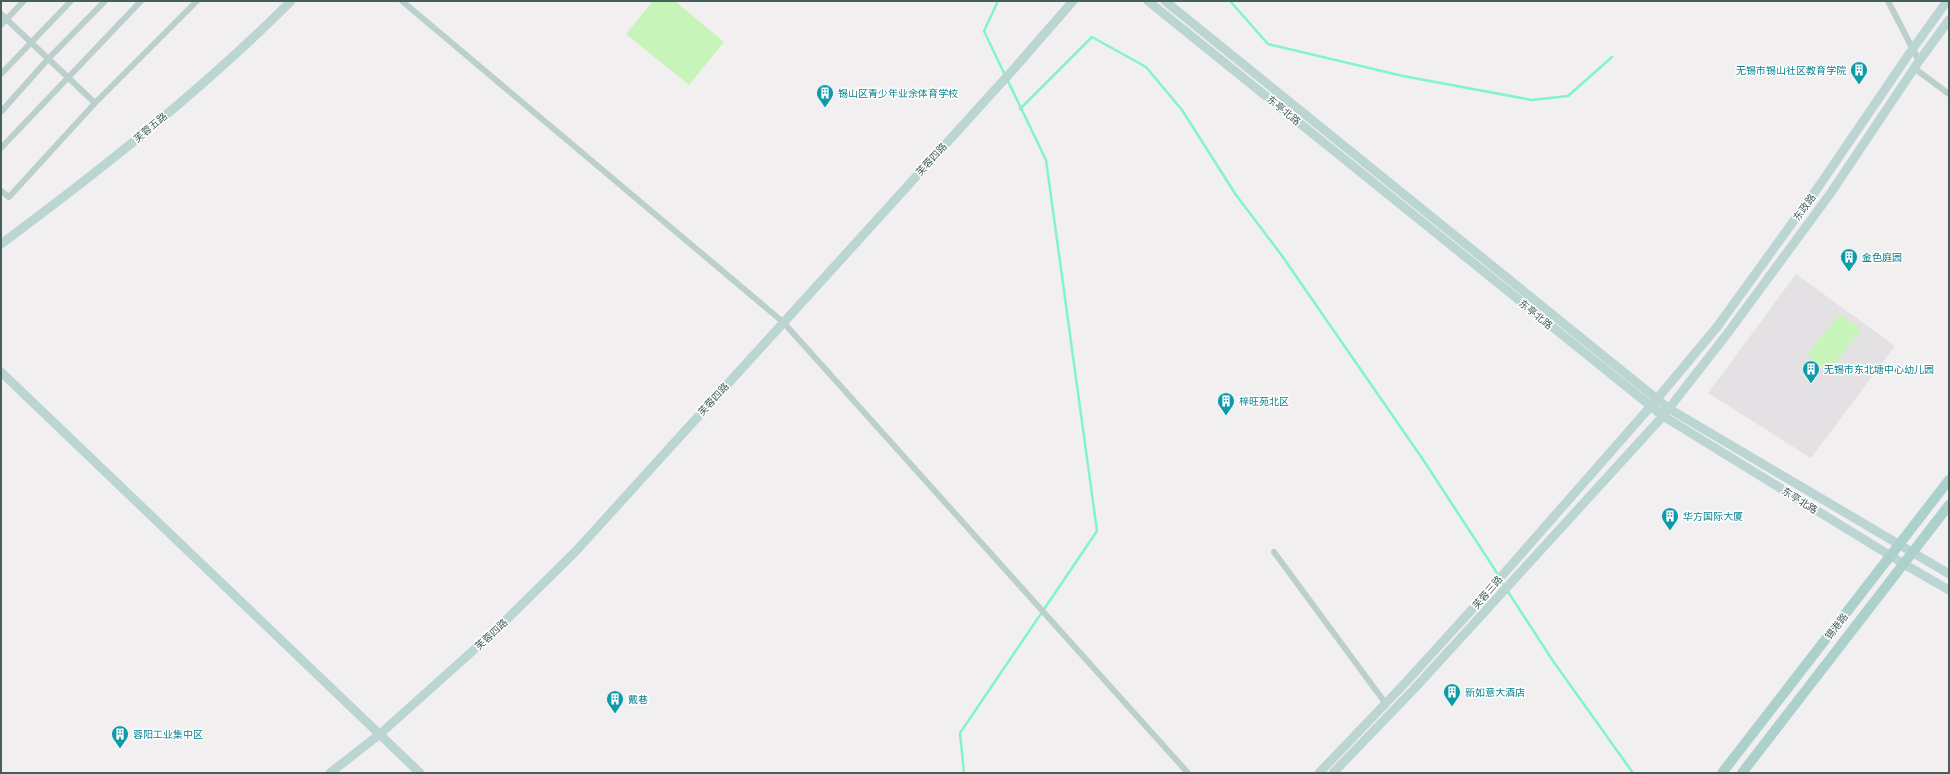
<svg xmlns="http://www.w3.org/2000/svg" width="1950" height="774" font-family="Overpass,'Noto Sans SC',sans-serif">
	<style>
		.education { fill: #e3e1e3 }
		.green { fill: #c7f4b9 }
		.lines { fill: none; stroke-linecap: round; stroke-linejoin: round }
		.stream { stroke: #82f5c6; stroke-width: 2.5 }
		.street { stroke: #bbd0cd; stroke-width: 6 }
		.secondary { stroke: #bbd5d3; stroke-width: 9 }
		.primary { stroke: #acd1cd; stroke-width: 10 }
		.labels { text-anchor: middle; stroke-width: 3; stroke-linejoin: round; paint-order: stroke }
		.culture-label { font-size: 10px; fill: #0d838f; stroke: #fff; text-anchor: start }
		.street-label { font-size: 10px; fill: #455f5b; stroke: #fff }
	</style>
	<rect width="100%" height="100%" fill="#f2eff1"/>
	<path class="education" d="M1796,274l99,72 -84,112 -103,-65z"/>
	<path class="green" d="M653,1h22l49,41 -35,43 -63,-51z
		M1840,314l21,16 -33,42 -21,-17z"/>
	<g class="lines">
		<path class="stream" d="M998,1l-14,30 21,44
			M1230,1l38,43 135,32 129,24 36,-4 44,-39
			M1020,109l72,-72 54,30 36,43 54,85 44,58 144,208 75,115
			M1501,581l52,80 80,112
			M964,773l-4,-40 137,-202 -51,-371 -39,-81"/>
		<path class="street" d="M402,1l381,321 405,451
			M1888,1l31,60
			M1,14l94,89
			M1,25l23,-24
			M1914,68l35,26
			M1,74l70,-73
			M1,112l47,-53 57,-58
			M1,148l140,-147
			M1,191l8,6 86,-94 102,-102
			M1274,552l112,152"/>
		<path class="secondary" d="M1148,1l515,415 241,148 45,26
			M1165,1l503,407 281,166
			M1,244c101,-75 201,-154 290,-243
			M1,372l419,401
			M330,773l50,-39 116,-104 80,-79 436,-480 61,-70
			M1319,773l88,-92 78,-86 166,-189 66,-79 102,-141 90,-132 38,-53
			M1333,773l82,-85 248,-272 64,-82 103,-140 89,-133 30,-41"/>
		<path class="primary" d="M1722,773l227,-293
			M1742,773l207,-268"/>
	</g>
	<defs>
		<g id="building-pin" transform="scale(0.9)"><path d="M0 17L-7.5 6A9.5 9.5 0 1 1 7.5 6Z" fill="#0f9aa8" stroke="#fff"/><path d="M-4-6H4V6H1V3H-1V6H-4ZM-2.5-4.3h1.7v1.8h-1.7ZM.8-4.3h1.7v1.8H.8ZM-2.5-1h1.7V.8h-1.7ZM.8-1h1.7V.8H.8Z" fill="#fff"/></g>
	</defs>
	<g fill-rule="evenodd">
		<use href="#building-pin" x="1859" y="70"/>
		<use href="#building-pin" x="825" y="93"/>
		<use href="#building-pin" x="1849" y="257"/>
		<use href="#building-pin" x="1811" y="369"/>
		<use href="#building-pin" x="1226" y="401"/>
		<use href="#building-pin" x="1670" y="516"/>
		<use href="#building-pin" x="1452" y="692"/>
		<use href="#building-pin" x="615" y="699"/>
		<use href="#building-pin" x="120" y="734"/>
	</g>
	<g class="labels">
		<g class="culture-label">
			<text x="1846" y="74" text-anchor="end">无锡市锡山社区教育学院</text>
			<text x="838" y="97">锡山区青少年业余体育学校</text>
			<text x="1862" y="261">金色庭园</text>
			<text x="1824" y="373">无锡市东北塘中心幼儿园</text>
			<text x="1239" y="405">梓旺苑北区</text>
			<text x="1683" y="520">华方国际大厦</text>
			<text x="1465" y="696">新如意大酒店</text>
			<text x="628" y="703">戴巷</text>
			<text x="133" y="738">蓉阳工业集中区</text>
		</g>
		<g class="street-label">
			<text transform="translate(1284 110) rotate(39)" y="4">东亭北路</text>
			<text transform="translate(150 127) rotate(-40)" y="4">芙蓉五路</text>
			<text transform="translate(931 159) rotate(-48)" y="4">芙蓉四路</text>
			<text transform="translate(1804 207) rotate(-54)" y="4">东政路</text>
			<text transform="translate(1536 314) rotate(39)" y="4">东亭北路</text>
			<text transform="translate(713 399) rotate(-48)" y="4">芙蓉四路</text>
			<text transform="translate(1800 500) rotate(32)" y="4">东亭北路</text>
			<text transform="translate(1487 592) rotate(-49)" y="4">芙蓉三路</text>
			<text transform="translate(1836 626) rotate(-52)" y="4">锡港路</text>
			<text transform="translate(491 634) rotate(-43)" y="4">芙蓉四路</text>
		</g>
	</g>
	<rect width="1950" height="774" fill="none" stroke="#455f5b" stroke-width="4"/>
</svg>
